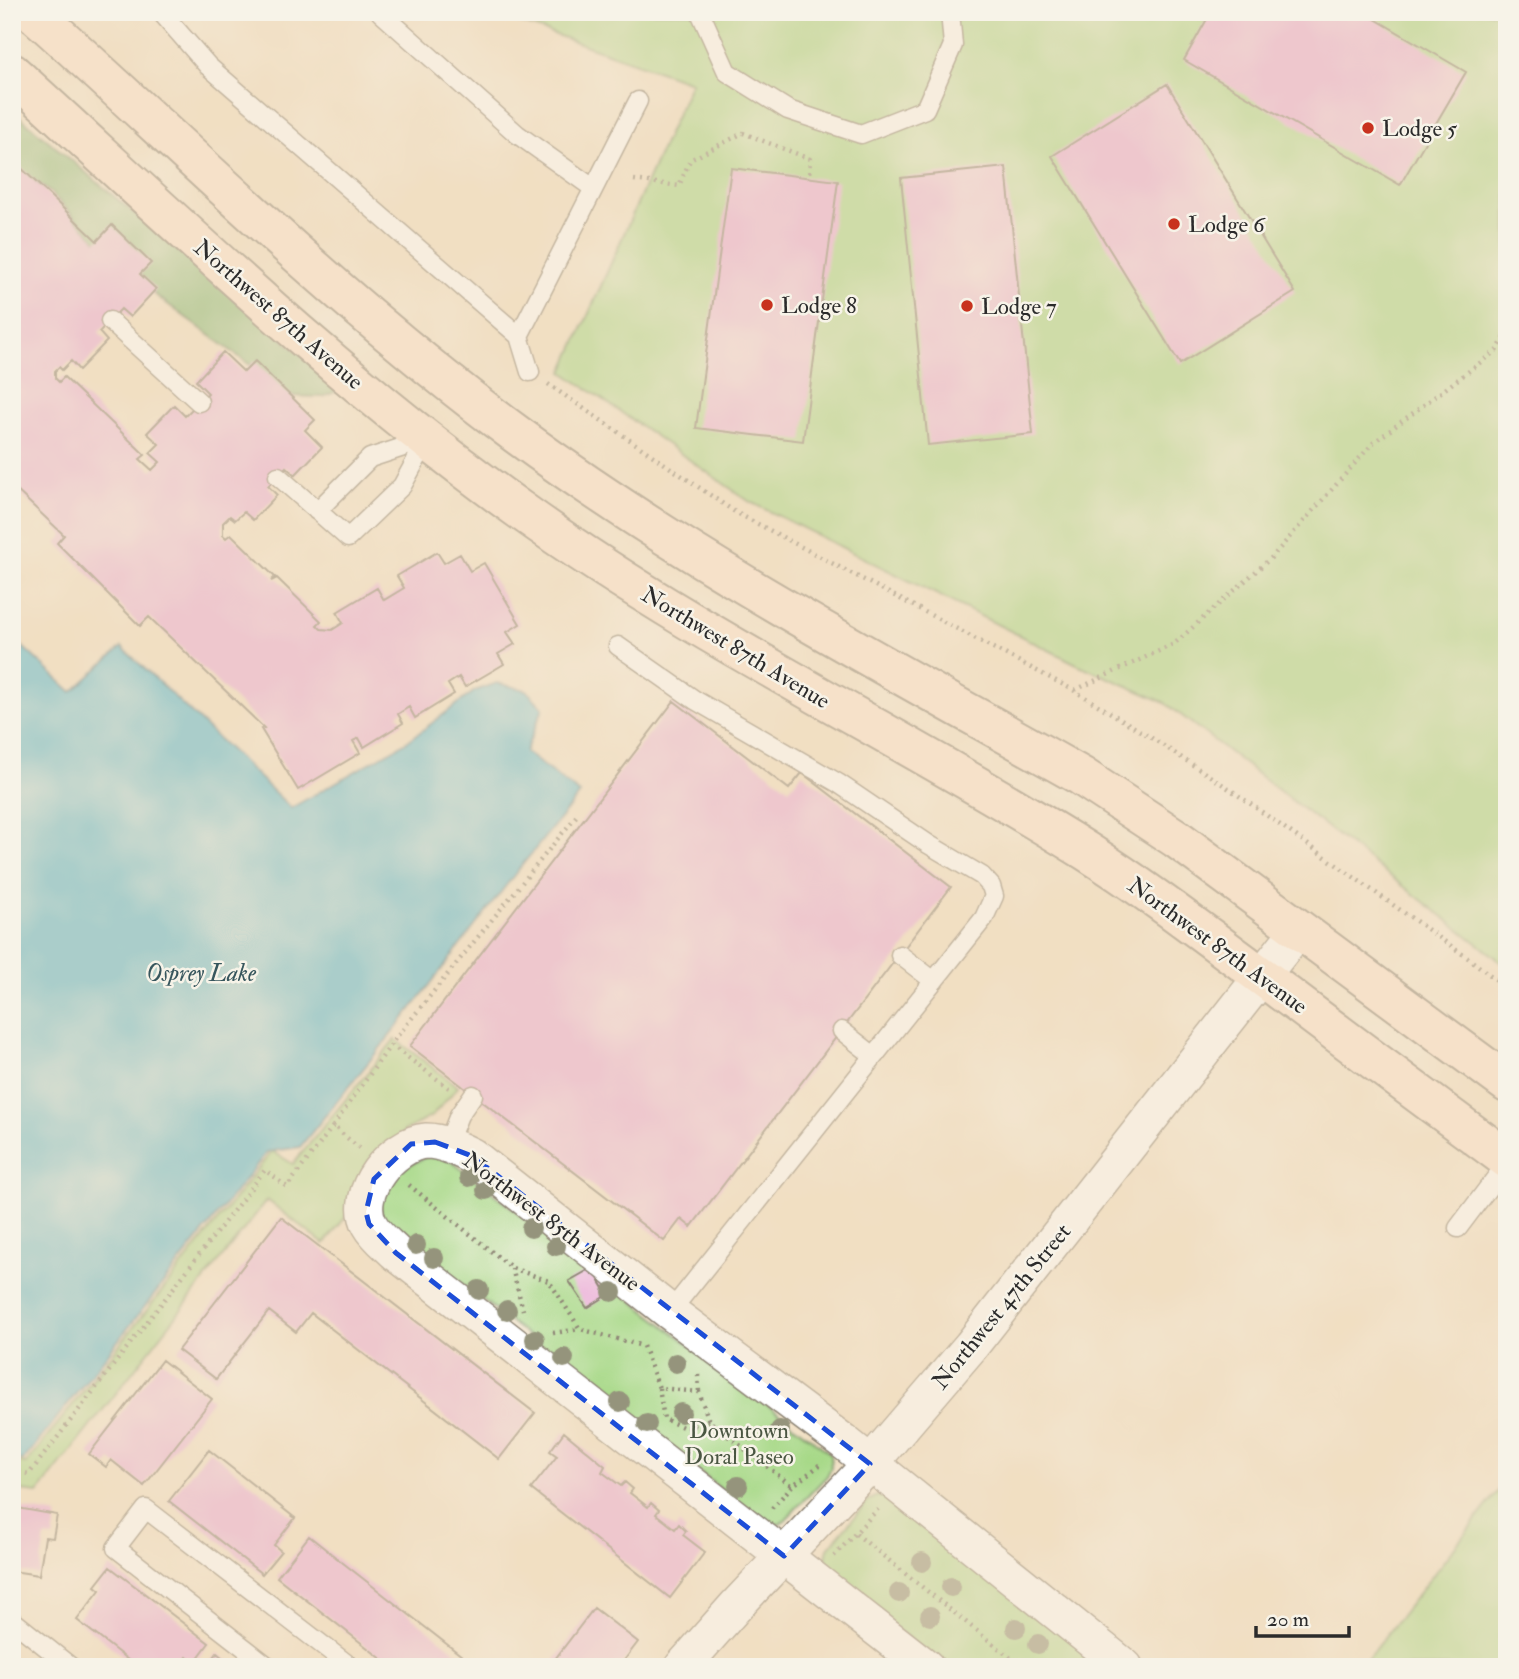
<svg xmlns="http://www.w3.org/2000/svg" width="1519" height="1679" font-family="'IM FELL Double Pica',serif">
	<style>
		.green { fill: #a7d988; stroke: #69825a; stroke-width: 2 }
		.forest { fill: #85b974; stroke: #587250; stroke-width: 2 }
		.water { fill: #54b9d2; stroke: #40727e; stroke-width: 2 }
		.building { fill: #ebacda }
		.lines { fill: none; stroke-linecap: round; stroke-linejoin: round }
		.service-casing { stroke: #8e8576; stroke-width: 21 }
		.minor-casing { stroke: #8e8576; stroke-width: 38 }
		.secondary-casing { stroke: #8e8576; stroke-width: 42 }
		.path { stroke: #8e8576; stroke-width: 4.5; stroke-dasharray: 2 5; stroke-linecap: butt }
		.service { stroke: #fff; stroke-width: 18 }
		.minor { stroke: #fff; stroke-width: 35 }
		.secondary { stroke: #fde4d0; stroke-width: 38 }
		.tree { fill: #95947c }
		.marked { fill: none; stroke: #1d4ed8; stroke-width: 5; stroke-dasharray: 14 9; stroke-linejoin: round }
		.poi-dot { fill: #c8321e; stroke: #f7f3e8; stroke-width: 2.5 }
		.labels { text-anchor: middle; stroke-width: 5; stroke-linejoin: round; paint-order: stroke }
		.poi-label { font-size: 23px; fill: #2b2b2b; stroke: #f7f3e8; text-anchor: start }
		.street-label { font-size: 23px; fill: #2b2b2b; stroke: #f7f3e8 }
		.park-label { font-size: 23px; fill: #4a5642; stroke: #f7f3e8 }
		.water-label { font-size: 24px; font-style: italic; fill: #37565d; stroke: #f7f3e8 }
	</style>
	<rect width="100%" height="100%" fill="#f7f3e8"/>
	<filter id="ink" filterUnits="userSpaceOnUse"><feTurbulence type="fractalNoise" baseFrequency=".0143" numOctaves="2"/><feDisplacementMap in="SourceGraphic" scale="14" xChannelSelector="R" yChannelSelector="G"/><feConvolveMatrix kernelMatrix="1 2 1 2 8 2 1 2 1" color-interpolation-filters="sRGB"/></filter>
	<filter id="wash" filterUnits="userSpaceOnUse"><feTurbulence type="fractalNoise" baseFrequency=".00686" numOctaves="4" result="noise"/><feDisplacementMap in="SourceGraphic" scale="28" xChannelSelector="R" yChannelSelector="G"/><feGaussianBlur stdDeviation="1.57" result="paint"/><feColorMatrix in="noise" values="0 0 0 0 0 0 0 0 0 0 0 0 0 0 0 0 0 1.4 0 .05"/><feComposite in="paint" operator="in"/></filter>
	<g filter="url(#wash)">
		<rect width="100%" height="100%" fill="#f1dfc2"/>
		<path class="green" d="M490,12h1017v954l-343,-264 -87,-38 -327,-162 -187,-130 128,-290z
			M395,1039l63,48 -26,29 -28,15 -55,82 -25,31 -57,-44 -229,293 -26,-3v-28l14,2 246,-313 21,13z
			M438,1151l392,302 1,15 -4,8 -42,44 -5,4 -14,1 -384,-305 -2,-15 12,-32z
			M1507,1480v187h-146z
			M877,1496l12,1 218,170h-162l-105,-82c-11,-13 -17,-20 -12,-37l38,-45z"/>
		<path class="forest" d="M12,110l330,279 -19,8 -39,-1 -23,-23 -126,-93 -85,-88 -38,-26z"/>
		<path class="water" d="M12,637l60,55 50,-45 169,161 117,-67 67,-50 22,-8 29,7 17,18 -18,44 55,42 -62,76 -112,146 -106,131 -33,5 -244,309 -11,-2z"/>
		<g id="blocks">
			<path class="building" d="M1211,12h152l103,60 -66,113 -216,-125z
				M1167,84l128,208 -115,72 -128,-208z
				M12,159l85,82 15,-16 39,38 -11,11 16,15 -26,28 -9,-8 -22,23 8,9 -28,29 -8,-9 -9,9 -3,-3 -4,4v7l4,4 5,-5 81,78 -5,4 12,11 8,-8 -10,-9 9,-9 -12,-11 27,-28 11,11 23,-23 -12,-12 27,-29 21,20 11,-11 60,59 -10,10 17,17 -27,28 -9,-8 -18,19 9,9 -24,25 -9,-8 -9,8 -5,-4 -7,7v12l3,3 5,-4 44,43 -4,4 6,-3 44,43 -4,4 4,4 11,1 11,-7 -6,-11 40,-24 7,12 20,-12 -7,-12 40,-24 7,11 16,-9 10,17 14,-8 36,61 -13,8 8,12 -17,10 6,10 -39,23 -6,-10 -11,7 6,10 -39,24 -6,-11 -11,7 5,9 -39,24 -5,-9 -6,3 7,12 -62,37 -37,-61 3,-1 -115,-111 -9,9 -83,-83 7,-8 -52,-49z
				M1006,167l27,267 -105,11 -27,-267z
				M731,168l107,13 -35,260 -107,-13z
				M674,701l115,88 13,-16 149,114 -260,340 -10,-8 -17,22 -254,-195z
				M281,1217l254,196 -36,46 -188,-146 -15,19 -27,-21 -53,68 -38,-29z
				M592,1268l16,27 -21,13 -18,-27z
				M162,1360l50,39 -68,87 -33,-26 -5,7 -17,-13z
				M564,1432l41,34 -3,6 19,14 4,-4 8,7 -3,4 18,14 3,-4 8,7 -3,4 19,15 4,-5 7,7 -3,4 22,17 -35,46 -139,-109 26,-33 -7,-5z
				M209,1450l86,68 -21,27 7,6 -19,23 -93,-73z
				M12,1507l45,8 -4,23 -8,-1 -6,38 -27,-4z
				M309,1536l29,23 138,108h-84l-115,-90z
				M110,1567l99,76 -15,20 -7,-6 -7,10h-43l-60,-47 23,-30 -5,-4z
				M594,1608l44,34 -19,25h-70z
				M217,1653l17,14h-27z"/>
		</g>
	</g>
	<g filter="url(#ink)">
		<use href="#blocks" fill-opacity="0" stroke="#8e8576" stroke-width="2"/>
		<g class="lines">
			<g class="service-casing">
				<path id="service" d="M161,12l47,54 311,270 119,-235
					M380,12l137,122 76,54
					M700,12l27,60 61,38 73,24 64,-25 28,-64 -3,-33
					M110,321l89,81
					M519,336l11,36
					M278,476l70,62 54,-52 25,-46
					M317,511l53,-53 55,-18
					M618,646l77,54 143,83 90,61 54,32 9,10 3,10 -10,22 -314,394
					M900,955l34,26
					M842,1031l32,25
					M447,1145l12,-30 14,-20
					M1458,1228l49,-65
					M12,1620l59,47
					M269,1667l-153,-119 30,-39 205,158"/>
			</g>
			<g class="minor-casing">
				<path id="minor" d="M682,1667l53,-60 135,-143 101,-118 328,-417
					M926,1667l-530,-414c-9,-9 -20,-17 -26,-28 -18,-32 23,-82 56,-84 16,0 32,8 46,15l198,156 174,130 281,225"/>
			</g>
			<g class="secondary-casing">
				<path id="secondary" d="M33,12c159,143 311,295 483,422 178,131 374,234 565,342l96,63 330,244
					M12,73c165,150 326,307 508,437 179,129 379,224 566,341 63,40 122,86 182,130 79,60 159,119 239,178"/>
			</g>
			<path class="path" d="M634,180l45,6 11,-26 53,-27 67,26 -1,19
				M548,384l187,128 340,179 72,44 81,53 240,170 39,30
				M1075,690l99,-46 98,-87 101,-114 124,-93 10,-16
				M391,1045l58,43
				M333,1126l62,-87 183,-225
				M409,1185l103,83 37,13 31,48 63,17 16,42 40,4 10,29 83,65
				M512,1268l11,42
				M553,1333l27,-4
				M698,1375l1,17
				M659,1388l5,31 21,9 24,-7
				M12,1471l17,3 236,-304 22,17 46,-61 26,22
				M772,1508l20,-22 28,-21
				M856,1534l166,133
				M834,1556l44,-47"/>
			<use href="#service" class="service"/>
			<use href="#minor" class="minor"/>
			<use href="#secondary" class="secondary"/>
		</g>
		<g class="tree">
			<circle cx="469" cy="1177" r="10"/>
			<circle cx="486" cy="1190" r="10"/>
			<circle cx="531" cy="1228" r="10"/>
			<circle cx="416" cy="1245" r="10"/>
			<circle cx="556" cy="1246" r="10"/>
			<circle cx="434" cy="1258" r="10"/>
			<circle cx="479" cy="1290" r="10"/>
			<circle cx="612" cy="1292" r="10"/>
			<circle cx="507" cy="1310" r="10"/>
			<circle cx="535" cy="1339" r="10"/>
			<circle cx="564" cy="1358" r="10"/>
			<circle cx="676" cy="1363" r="10"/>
			<circle cx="620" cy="1402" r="10"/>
			<circle cx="681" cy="1413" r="10"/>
			<circle cx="647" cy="1424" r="10"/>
			<circle cx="780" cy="1430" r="10"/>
			<circle cx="738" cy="1486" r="10"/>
			<circle cx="922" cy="1562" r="10"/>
			<circle cx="951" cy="1587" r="10"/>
			<circle cx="899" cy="1593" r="10"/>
			<circle cx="930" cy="1616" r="10"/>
			<circle cx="1016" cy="1628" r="10"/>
			<circle cx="1038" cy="1644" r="10"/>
		</g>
	</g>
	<path d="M0 0H1519V1679H0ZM435,1142l37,14 398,308 -86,92 -388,-303 -27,-29 -3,-12 8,-33 37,-35z" fill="#f1dfc2" fill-opacity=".55" fill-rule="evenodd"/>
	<path class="marked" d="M435,1142l37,14 398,308 -86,92 -388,-303 -27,-29 -3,-12 8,-33 37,-35z"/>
	<g class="poi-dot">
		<circle cx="1368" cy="128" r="7"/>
		<circle cx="1174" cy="224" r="7"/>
		<circle cx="767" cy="305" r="7"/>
		<circle cx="967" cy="306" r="7"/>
	</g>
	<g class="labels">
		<g class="poi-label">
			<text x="1382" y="136">Lodge 5</text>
			<text x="1188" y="232">Lodge 6</text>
			<text x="781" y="313">Lodge 8</text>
			<text x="981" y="314">Lodge 7</text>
		</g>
		<g class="street-label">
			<text transform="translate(279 314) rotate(41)" y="8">Northwest 87th Avenue</text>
			<text transform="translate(736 647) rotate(31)" y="8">Northwest 87th Avenue</text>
			<text transform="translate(1218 945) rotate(36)" y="8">Northwest 87th Avenue</text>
			<text transform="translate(552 1221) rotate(37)" y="8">Northwest 85th Avenue</text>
			<text transform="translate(1001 1306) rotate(-51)" y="8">Northwest 47th Street</text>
		</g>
		<g class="park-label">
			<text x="739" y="1438">Downtown<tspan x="739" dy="26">Doral Paseo</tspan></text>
		</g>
		<g class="water-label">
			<text x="201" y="981">Osprey Lake</text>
		</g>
	</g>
	<rect width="1519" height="1679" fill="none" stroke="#f7f3e8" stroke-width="42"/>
	<path d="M1256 1626v10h93v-10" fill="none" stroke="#2b2b2b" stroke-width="3.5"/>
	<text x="1267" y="1626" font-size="21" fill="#2b2b2b" stroke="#f7f3e8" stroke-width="5" paint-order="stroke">20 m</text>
</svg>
